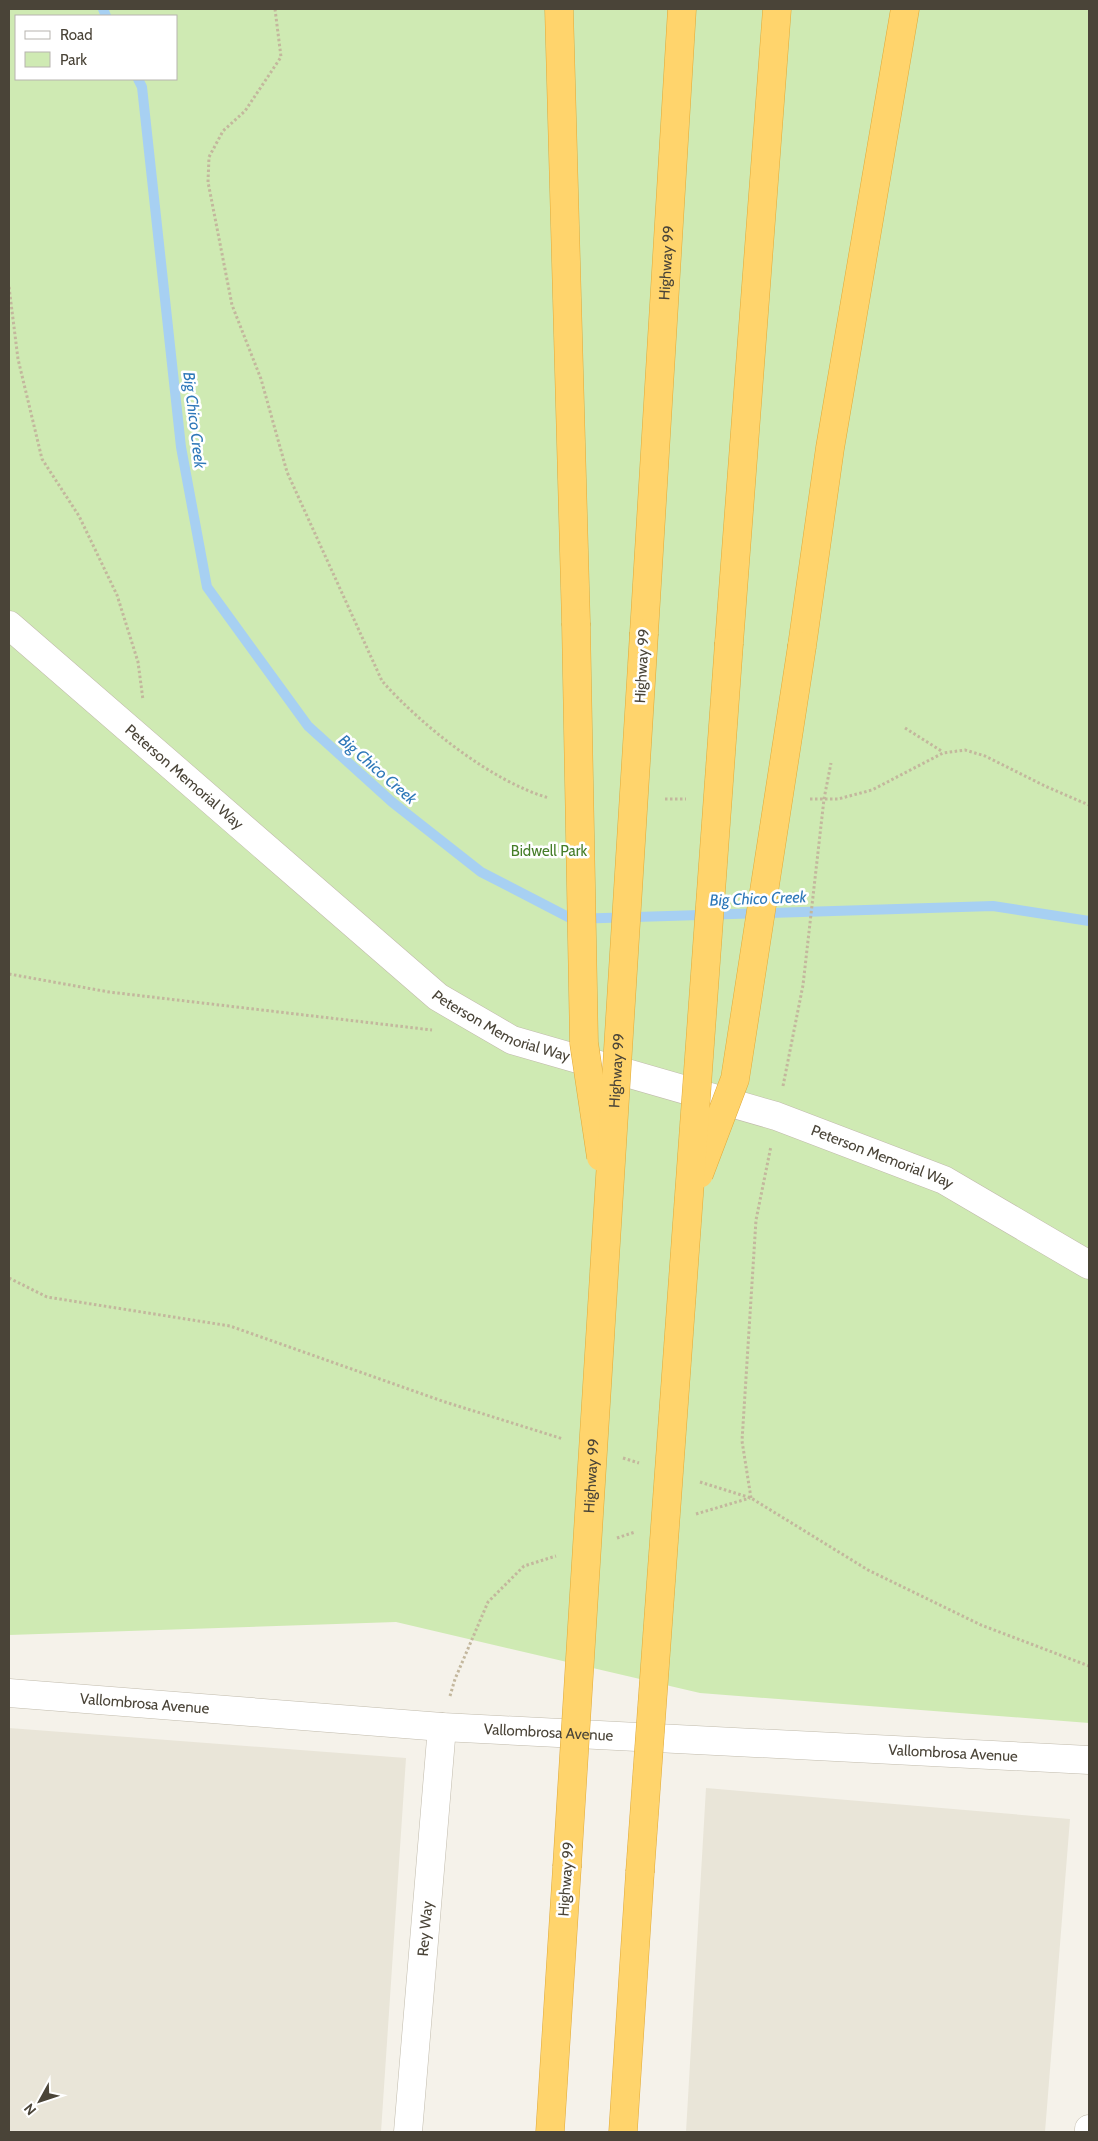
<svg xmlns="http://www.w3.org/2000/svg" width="1098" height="2141" font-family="Cabin,sans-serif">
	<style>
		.residential { fill: #e9e5d8 }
		.green { fill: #cfeab3; fill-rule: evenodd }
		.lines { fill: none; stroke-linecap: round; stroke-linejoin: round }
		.stream { stroke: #a7d0f2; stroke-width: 10 }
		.minor-casing { stroke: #c1bbac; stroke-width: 29 }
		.tertiary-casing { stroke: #c1bbac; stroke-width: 29 }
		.motorway-casing { stroke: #e0aa3a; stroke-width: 29 }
		.path { stroke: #c3b79d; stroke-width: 3; stroke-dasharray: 2.5 2.5; stroke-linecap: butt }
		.minor { stroke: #fff; stroke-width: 28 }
		.tertiary { stroke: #fff; stroke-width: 28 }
		.motorway { stroke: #ffd46c; stroke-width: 28 }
		.motorway-bridge-casing { stroke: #e0aa3a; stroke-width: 29; stroke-linecap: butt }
		.motorway-bridge { stroke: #ffd46c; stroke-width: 28 }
		.labels { text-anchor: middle; stroke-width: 5; stroke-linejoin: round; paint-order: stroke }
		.street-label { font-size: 15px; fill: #4a4438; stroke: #fff }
		.park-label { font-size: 15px; fill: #467e29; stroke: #fff }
		.water-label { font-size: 16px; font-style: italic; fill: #2e78b9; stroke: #fff }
	</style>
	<rect width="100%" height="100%" fill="#f5f2ea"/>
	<path class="residential" d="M9,1728l397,30 -25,374h-372z
		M706,1788l364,31 -25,313h-359z"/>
	<path class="green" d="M9,9h1080v1714l-389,-30 -304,-71 -387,13zM16,16h160v63h-160z"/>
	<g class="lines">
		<path class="stream" d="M103,9l3,7
			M138,79l4,8 39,360 26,140 101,139 84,76 89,70 91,47 421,-13 96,15"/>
		<g class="minor-casing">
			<g id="minor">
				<path id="s1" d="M408,2132l34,-405"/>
				<path d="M1089,2132v-3"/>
			</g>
		</g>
		<g class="tertiary-casing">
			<g id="tertiary">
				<path id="s2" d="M9,625l429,372 74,43 264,76 168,64 145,85"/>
				<path id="s3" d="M9,1693l433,34 647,33"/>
			</g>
		</g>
		<g class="motorway-casing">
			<g id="motorway">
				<path d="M559,9l17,614"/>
				<path id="s4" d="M644,633l38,-624"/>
				<path d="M729,643l48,-634"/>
				<path d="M802,646l28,-198 75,-439"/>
				<path d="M550,2132l17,-265"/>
				<path d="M623,2132l17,-260"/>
			</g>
		</g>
		<path class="path" d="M275,9l6,48 -36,54 -22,20 -14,26 -1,25 24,123 29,74 26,93 95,209c39,44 110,101 167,117
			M9,287l9,72 24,100 37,57 38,79 21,67 5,38
			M905,728l38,24
			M665,799h21
			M810,799h28l34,-9 71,-37 22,-3 20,6 62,31 42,18
			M9,974l100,18 323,38
			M783,1086l20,-101 21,-186 7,-36
			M9,1278l38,19 183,29 212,75 121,38
			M623,1458l16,5
			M700,1482l51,16 117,72 113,55 108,41
			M751,1498l-9,-57 14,-221 15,-74
			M696,1514l54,-16
			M617,1538l18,-6
			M450,1696l5,-17 33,-77 36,-36 32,-10"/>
		<use href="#minor" class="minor"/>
		<use href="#tertiary" class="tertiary"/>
		<use href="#motorway" class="motorway"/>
		<g class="motorway-bridge-casing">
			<g id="motorway-bridge">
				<path d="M576,623l8,420 17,114"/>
				<path d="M699,1174l36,-95 67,-433"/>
				<path id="s5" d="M567,1867l77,-1234"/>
				<path d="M640,1872l89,-1229"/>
			</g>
		</g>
		<use href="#motorway-bridge" class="motorway-bridge"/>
	</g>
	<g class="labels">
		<g class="street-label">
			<text dy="5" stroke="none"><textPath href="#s4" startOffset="371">Highway 99</textPath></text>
			<text transform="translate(642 666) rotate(-87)" y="5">Highway 99</text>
			<text dy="5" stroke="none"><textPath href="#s2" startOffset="232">Peterson Memorial Way</textPath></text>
			<text dy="5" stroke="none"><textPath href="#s2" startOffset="638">Peterson Memorial Way</textPath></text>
			<text dy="5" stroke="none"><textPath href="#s5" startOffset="798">Highway 99</textPath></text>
			<text dy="5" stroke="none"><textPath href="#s2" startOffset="1042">Peterson Memorial Way</textPath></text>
			<text dy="5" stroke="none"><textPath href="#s5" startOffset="392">Highway 99</textPath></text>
			<text dy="5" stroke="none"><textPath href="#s3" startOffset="136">Vallombrosa Avenue</textPath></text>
			<text dy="5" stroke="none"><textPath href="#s3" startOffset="541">Vallombrosa Avenue</textPath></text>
			<text dy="5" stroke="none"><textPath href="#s3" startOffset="946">Vallombrosa Avenue</textPath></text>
			<text transform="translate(566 1879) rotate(-86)" y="5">Highway 99</text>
			<text dy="5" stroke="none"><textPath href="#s1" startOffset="204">Rey Way</textPath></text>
		</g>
		<g class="park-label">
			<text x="549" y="856">Bidwell Park</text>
		</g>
		<g class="water-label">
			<text transform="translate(195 420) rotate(83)" y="6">Big Chico Creek</text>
			<text transform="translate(378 769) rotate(41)" y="6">Big Chico Creek</text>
			<text transform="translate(758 898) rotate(-2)" y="6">Big Chico Creek</text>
		</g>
	</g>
	<rect width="1098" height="2141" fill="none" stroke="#4a4438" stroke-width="20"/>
	<rect x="15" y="15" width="162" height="65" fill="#ffffff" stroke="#b7b4af"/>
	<rect x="25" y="31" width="25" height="8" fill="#ffffff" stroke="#b7b4af"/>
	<text x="60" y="40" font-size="15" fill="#4a4438">Road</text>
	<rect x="25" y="52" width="25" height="15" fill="#cfeab3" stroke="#b7b4af"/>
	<text x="60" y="65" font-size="15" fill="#4a4438">Park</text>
	<g transform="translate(40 2101) rotate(230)" stroke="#ffffff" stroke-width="4" paint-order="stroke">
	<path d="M0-4L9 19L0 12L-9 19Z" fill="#4a4438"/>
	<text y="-8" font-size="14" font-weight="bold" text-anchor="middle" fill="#4a4438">N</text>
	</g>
</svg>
